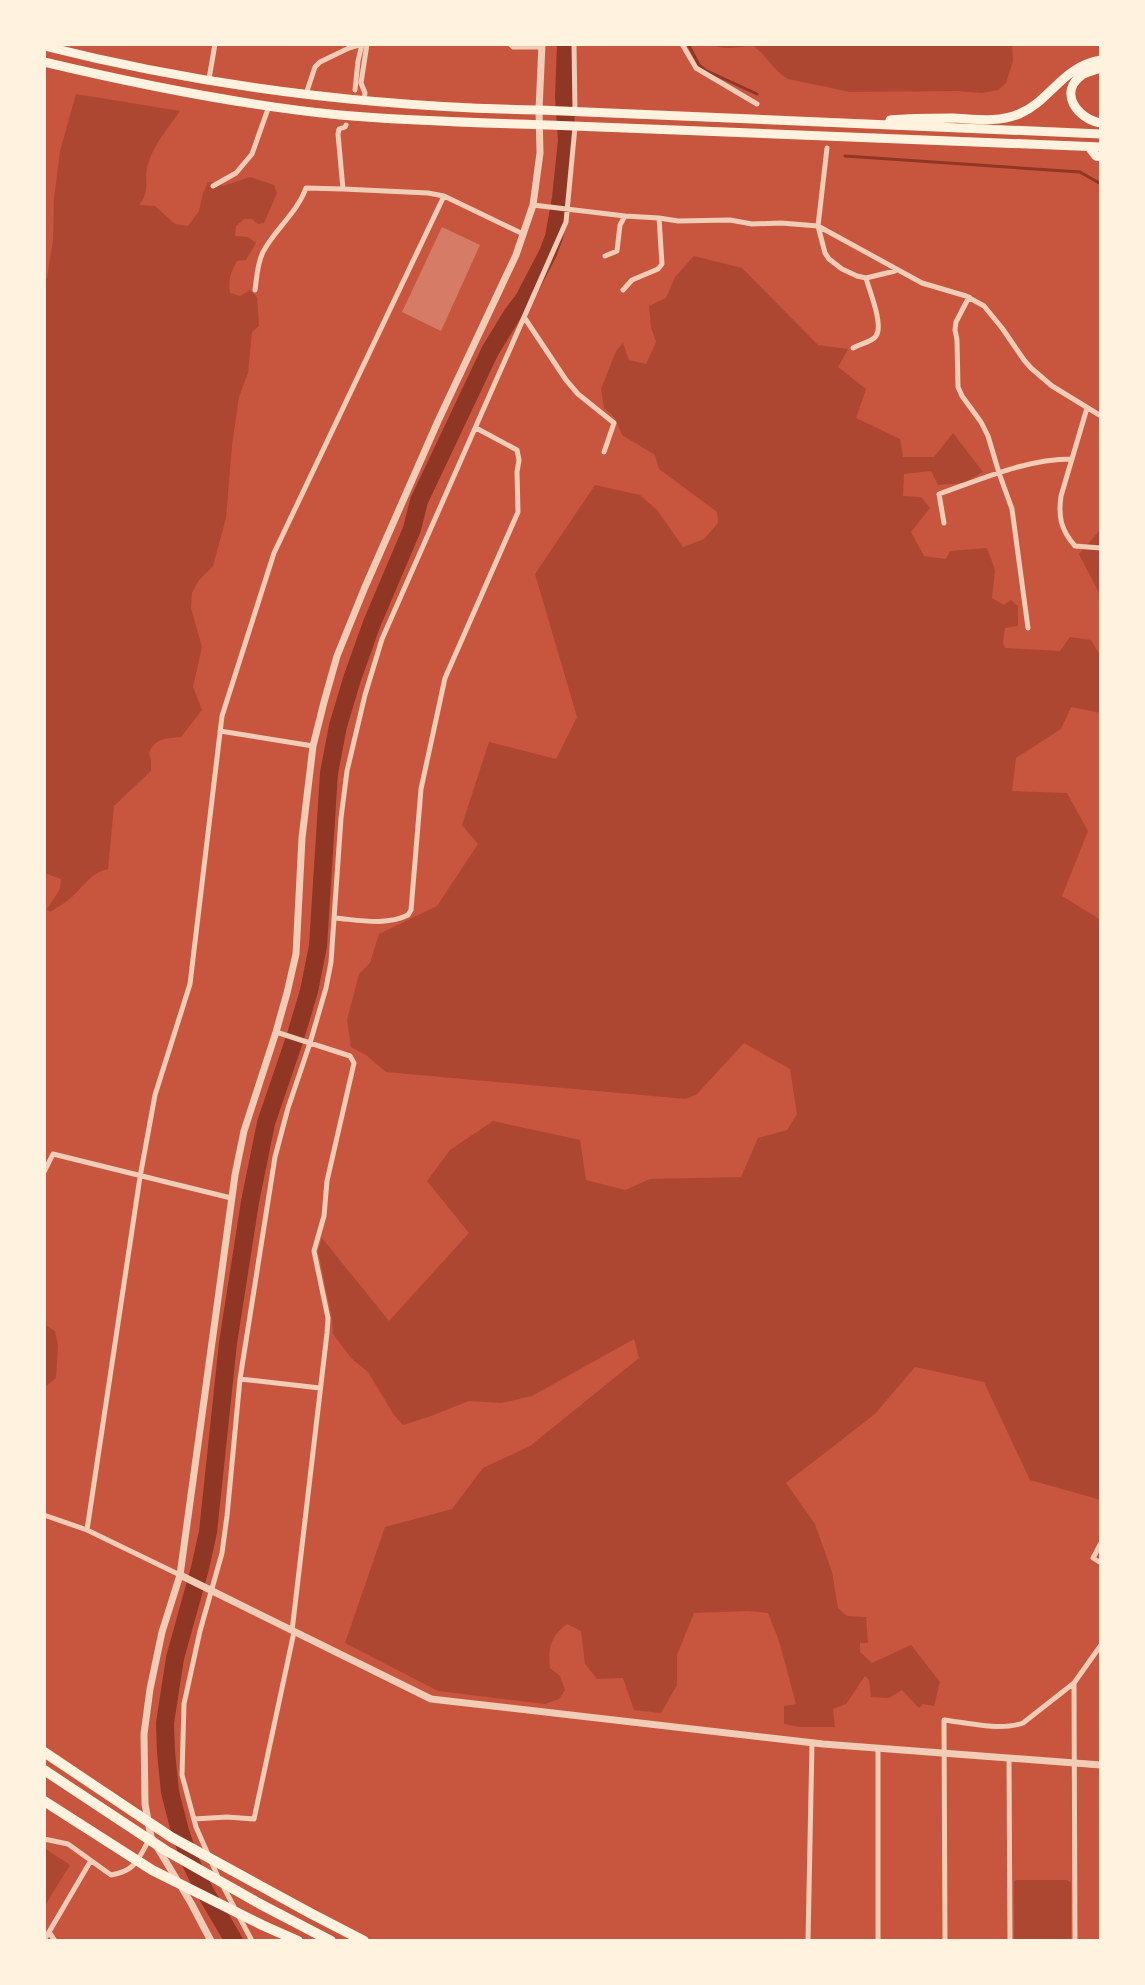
<svg xmlns="http://www.w3.org/2000/svg" width="1145" height="1985" font-family="Raleway,sans-serif">
	<style>
		.green { fill: #ae4732 }
		.lines { fill: none; stroke-linecap: round; stroke-linejoin: round }
		.stream { stroke: #8f3625; stroke-width: 3 }
		.river { stroke: #8f3625; stroke-width: 18 }
		.building { fill: #d67c66 }
		.minor { stroke: #f1ccb7; stroke-width: 5 }
		.tertiary { stroke: #f1ccb7; stroke-width: 7 }
		.trunk { stroke: #fff3e0; stroke-width: 9 }
		.motorway { stroke: #fff3e0; stroke-width: 10 }
	</style>
	<rect width="100%" height="100%" fill="#c8553d"/>
	<path class="green" d="M711,44h301l1,17 -7,22 -8,7 -16,3 -25,-2 -107,1 -62,-13c-15,-8 -22,-25 -36,-34 -16,2 -26,6 -41,-1z
		M76,94l104,17c-11,16 -25,32 -31,50 -7,17 3,29 -10,44l16,1 20,18 13,2 11,-15 4,-18 5,-11h10l5,4 27,-9 24,8 3,8 -13,30 -6,1 -6,-5h-8l-8,7 -1,10 13,1 8,6 -10,17 -9,1c-6,10 -9,20 -7,32l10,3 10,-6 7,7 2,29 -7,6 -4,41 -9,24 -7,48 -6,73 -13,48 -14,14 -7,13 -1,15 11,39 -9,40 9,23 -21,27c-15,2 -25,0 -32,16l2,7v11l-37,35 -6,63c-19,4 -26,21 -41,32 -5,4 -11,7 -17,11l-3,-3 13,-20 1,-10 -17,-6v-595h3l6,-38 1,-42 6,-47z
		M694,256l48,12 76,77 30,4 -10,18 28,22 -10,29 44,21 3,18h31l19,-24 30,39 -19,11 -26,2 -7,-14 -27,3 -1,22 18,1 9,11 -19,24 13,24 22,3 4,-8 37,-3 8,22 -3,28 12,7 7,-5 7,6v20l-13,2 -2,14 2,6 55,3 10,-14 21,3 10,17v56l-30,-6 -10,22 -45,29 -4,33 55,2 21,38 -26,65 39,24v580l-71,-20 -46,-98 -69,-15 -40,47 -89,69 29,41 17,48 6,36 9,8 19,1 2,26h-8v9l12,11 39,-18 29,37 -6,24 -11,-2 -4,4 -17,-18 -13,8 -18,-1 -2,-17 -4,-4 -19,28 -13,5 2,18h-35l-16,-3v-18l12,-2 -17,-63 -11,-28 -20,-2 -54,2 -17,42v30l-16,28 -27,-3 -11,-32 -26,1 -12,-15 -4,-33 -14,-7c-17,13 -19,24 -17,44l10,8 5,14 -6,9 -14,5 -107,-13 -93,-48 40,-116 67,-18 31,-41 47,-22 109,-88 -5,-19 -102,57 -31,7 -32,-2 -41,16 -25,8 -9,-10 -26,-43 -17,-14 -18,-24 -1,-15 -14,-68 4,-13 67,83 80,-88 -42,-52 23,-31 43,-29 87,19 6,40 39,10 25,-11 91,-2 17,-39 29,-8 10,-16 -7,-45 -46,-26 -47,51 -11,5 -300,-27 -20,-17 -15,-8 -4,-27 12,-46 11,-11 9,-29 58,-28 41,-62 -16,-19 27,-83 67,17 21,-42 -42,-143 60,-89 45,10 17,15 26,37 21,-8 14,-16 -1,-11 -58,-43 -4,-14 -33,-20 -7,-17 -11,-10 -3,-19 15,-38 7,-8 6,17 17,4 10,-22 -5,-15 -2,-21 17,-8 9,-21z
		M1101,529v79l-2,-2 1,-11 -21,-41z
		M44,1324l11,7 3,14 -2,33 -12,10z
		M44,1848l26,17 -26,42z
		M1016,1880h50l5,2v59h-57v-59z"/>
	<g class="lines">
		<path class="stream" d="M688,44l11,21 6,5 52,24
			M845,156l235,16 21,12"/>
		<path class="river" d="M234,1941l-30,-51 -14,-29 -10,-30 -10,-39 -4,-40 -1,-29 10,-65 25,-90 8,-36 20,-189 22,-141 16,-79 29,-85 14,-47 9,-45 11,-173 9,-47 14,-47 20,-56 40,-94 7,-28 71,-150 22,-36 12,-16 24,-46 6,-16 7,-39 6,-57 -3,-44 2,-53"/>
	</g>
	<path class="building" d="M442,227l38,18 -39,86 -39,-19z"/>
	<g class="lines">
		<path class="minor" d="M510,44l3,3h29
			M574,44l1,67
			M682,44l14,24 61,36
			M209,79l6,-35
			M355,90l3,-29 4,-17
			M306,94l9,-27 5,-5 29,-14 13,-4
			M364,100l1,-7 -4,-10 6,-39
			M346,125l-1,2 -6,2 -1,5 5,55 85,4 16,3 79,38
			M827,148l-9,78 7,27 4,6 13,10 15,7 9,2 29,-7
			M213,186l23,-13 16,-19 17,-48
			M533,205l92,11 34,2 19,3 52,-1 22,4 29,-1 37,3 104,57 44,13 18,10 18,22 22,32 7,8 21,18 49,30
			M605,256l12,-5 3,-26 5,-9
			M255,290c2,-13 2,-26 8,-38 12,-23 34,-39 43,-64l37,1
			M623,290l9,-10 26,-11 4,-5 -3,-46
			M969,297l-13,25 -1,8 2,10 1,47 4,9 19,26 7,14 11,37 13,36 16,119
			M524,317l42,63 12,14 36,29 -10,29
			M853,348c7,-4 19,-6 23,-12 8,-11 -7,-46 -10,-58
			M1087,408l-26,88c-3,21 0,34 14,50l26,2
			M944,523l-5,-29c43,-15 87,-35 133,-35
			M220,731l93,15
			M335,918c24,2 51,8 73,-3l3,-5 10,-121 24,-111 73,-166 -1,-40 2,-12 -2,-10 -41,-22
			M276,1032l74,24 4,7 -27,118 -3,35 -10,35 14,67 -1,15 -35,298
			M44,1172l9,-18 178,44
			M240,1379l80,9
			M44,1515l43,15 93,45
			M87,1530l53,-353 15,-82 35,-111 32,-268 52,-163 170,-357
			M1101,1543l-8,15 8,5
			M1074,1684l1,257
			M878,1748v193
			M1009,1758l1,183
			M194,1819l33,-2 27,2 40,-187
			M44,1839l24,5 43,31c25,-4 27,-16 39,-37
			M218,1877l-22,-50 -14,-52 2,-71 16,-73 22,-78 5,-37 13,-137 35,-222 13,-49 22,-65 16,-55 5,-26 10,-144 6,-47 18,-76 17,-56 184,-417 9,-95
			M223,1886l29,55
			M44,1940l5,-8
			M55,1941l-6,-9 41,-70
			M808,1941l4,-198
			M945,1941l-1,-221c23,3 57,11 79,3l51,-40 27,-38"/>
		<path class="tertiary" d="M180,1575l251,124 392,45 278,21
			M211,1941l-20,-38 -40,-66 -6,-33 -1,-70 6,-45 12,-57 18,-57 55,-400 9,-44 32,-99 11,-39 9,-39 6,-116 11,-92 11,-44 13,-46 28,-69 73,-166 78,-166 17,-50 7,-52 -1,-43 3,-66"/>
		<path class="trunk" d="M44,46c162,41 328,61 495,64l562,24
			M44,62c97,23 196,43 296,53 69,6 139,8 208,10l553,22
			M1101,68c-6,2 -14,4 -19,7 -24,17 -5,44 19,48
			M890,120c21,-2 41,-2 62,-2 23,1 46,5 67,-4 34,-15 42,-47 82,-54
			M1089,147l7,9 5,1"/>
		<path class="motorway" d="M44,1752l127,85 139,76 54,28
			M44,1770l121,80 95,54 71,37
			M44,1801l108,69 110,55 36,16"/>
	</g>
	<rect width="1145" height="1985" fill="none" stroke="#fff3e0" stroke-width="92"/>
</svg>
